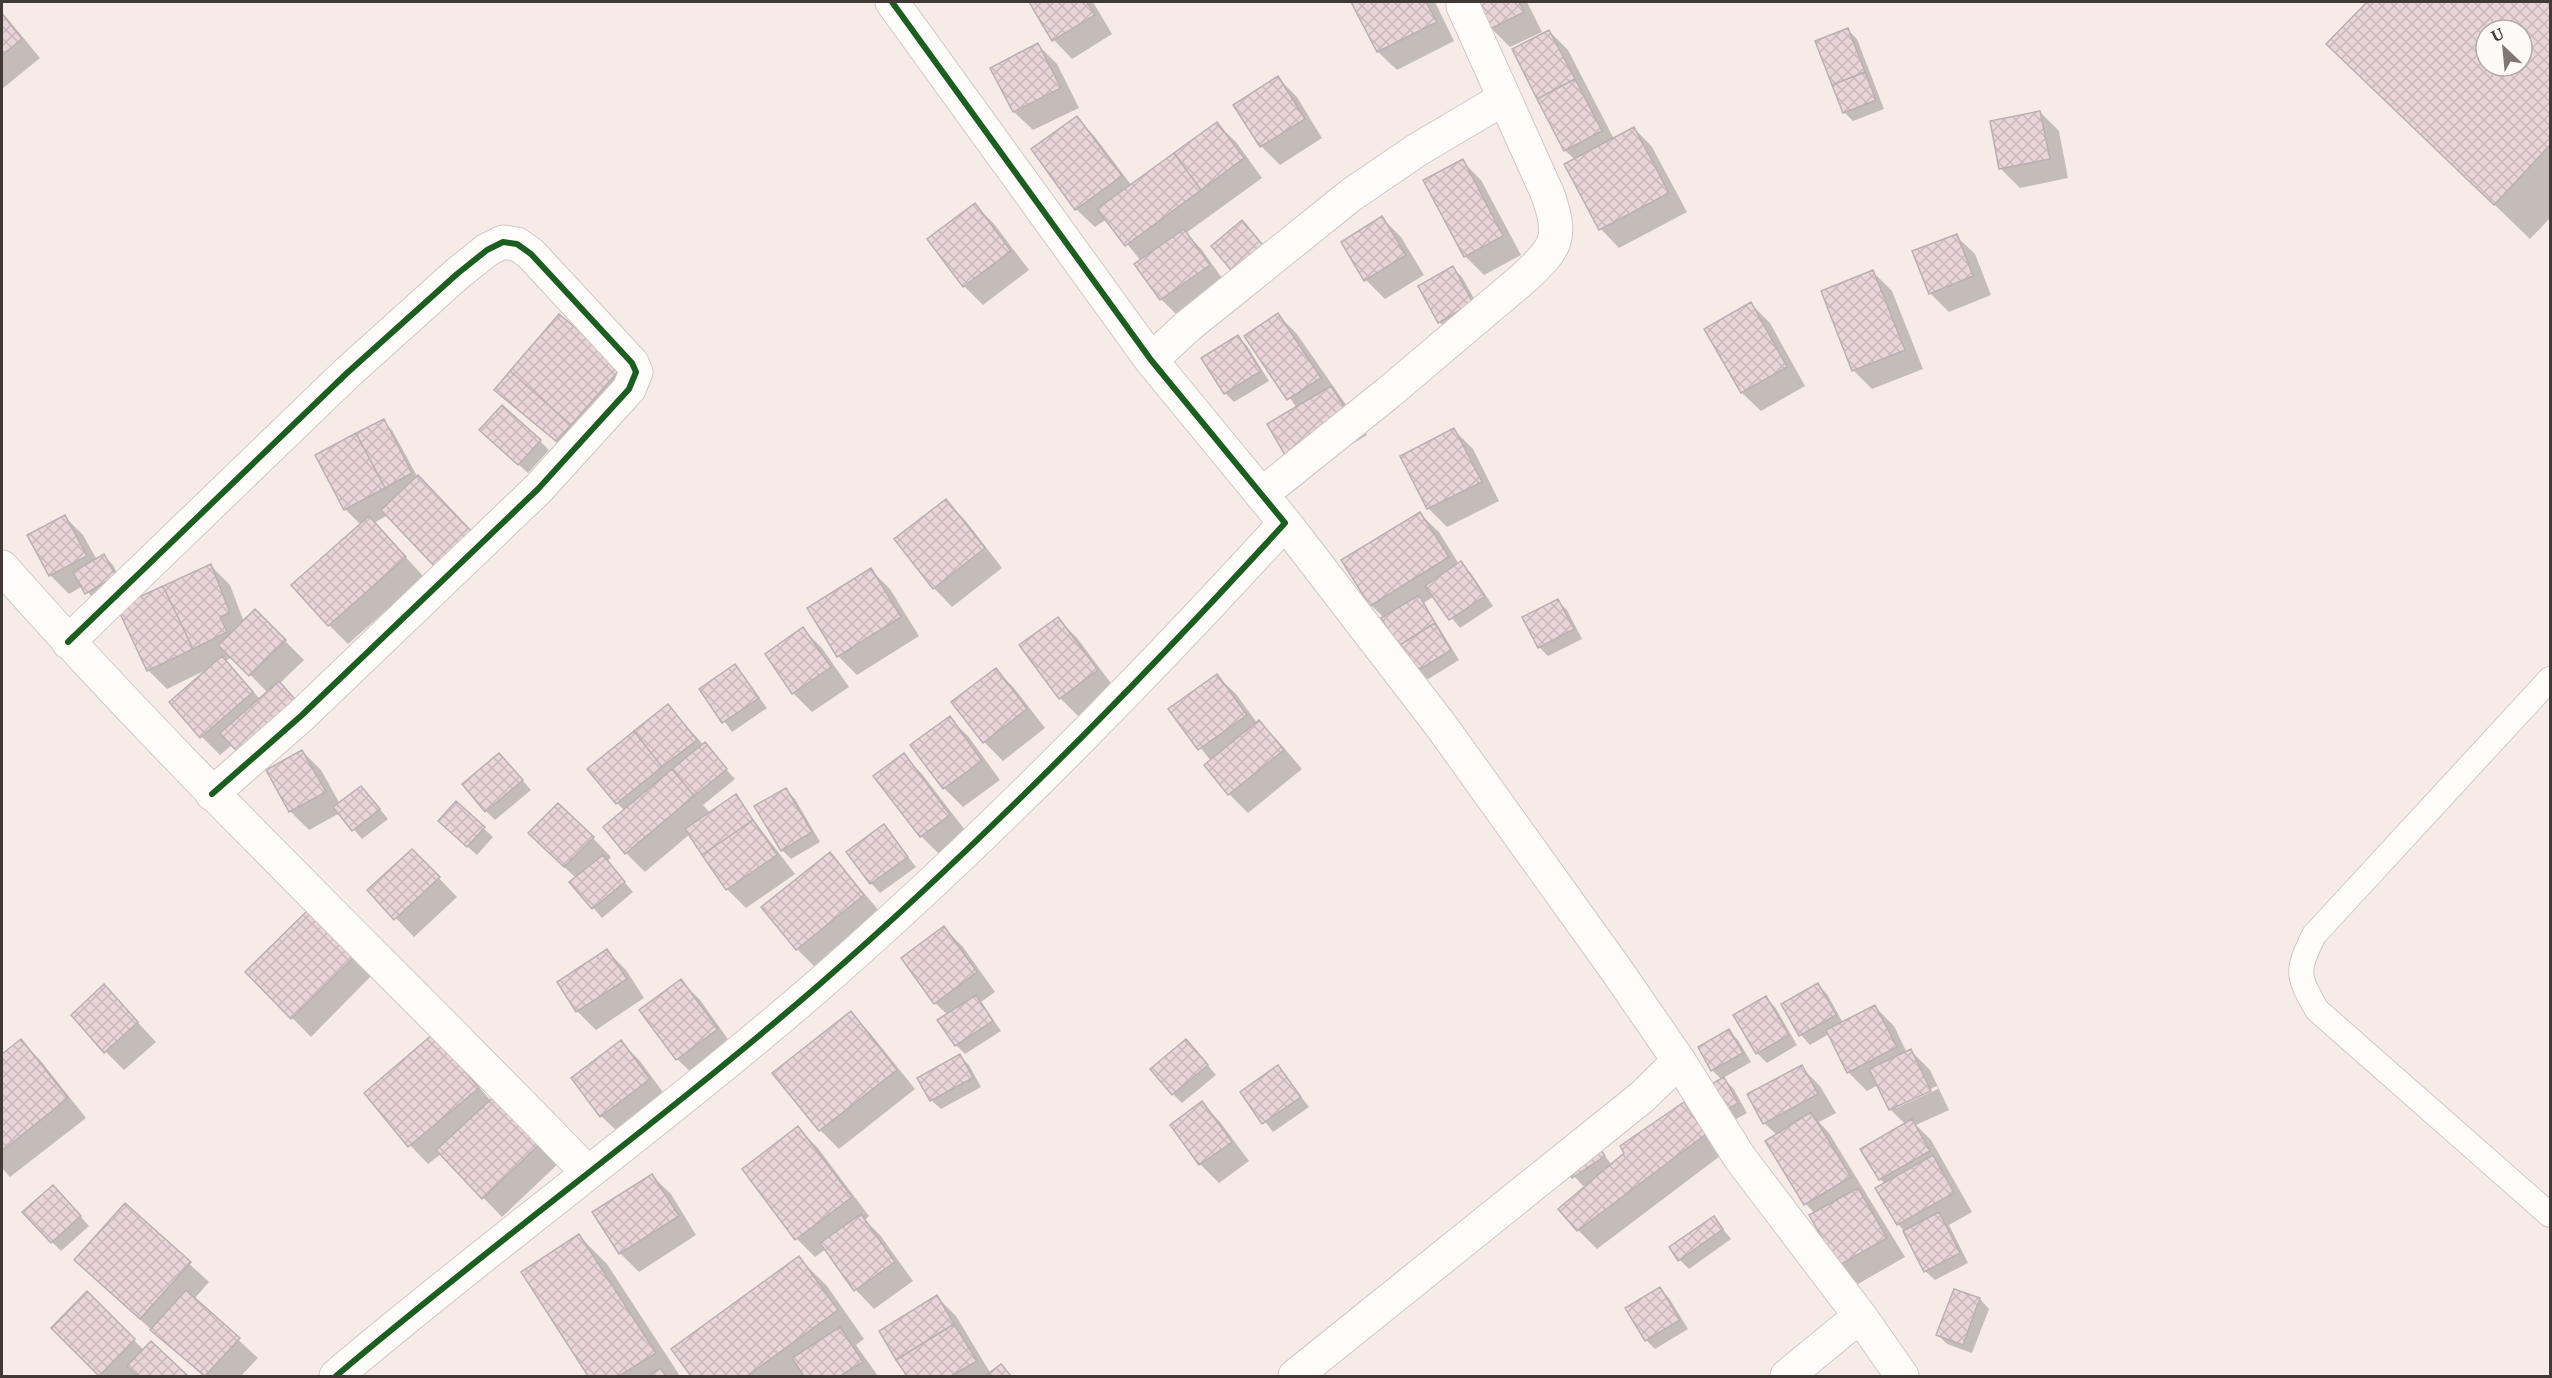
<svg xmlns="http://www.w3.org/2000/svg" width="2552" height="1378" font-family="'PT Serif',serif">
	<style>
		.shadow { fill: #0003; fill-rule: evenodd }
		.building { fill: url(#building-cross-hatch); stroke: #b9b1b1; stroke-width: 1.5; fill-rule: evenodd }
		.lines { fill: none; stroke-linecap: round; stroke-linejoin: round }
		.lane-casing { stroke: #d0c8c4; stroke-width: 26 }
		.street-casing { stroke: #d0c8c4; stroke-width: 35 }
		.lane { stroke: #fefcfb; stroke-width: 24 }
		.street { stroke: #fefcfb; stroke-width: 33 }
		.cycleway-casing { stroke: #fdf9f8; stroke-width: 10 }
		.cycleway { stroke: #1b5e20; stroke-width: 6 }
	</style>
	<defs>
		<pattern id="building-cross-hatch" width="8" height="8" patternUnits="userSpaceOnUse" patternTransform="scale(1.5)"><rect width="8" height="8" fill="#e9d4da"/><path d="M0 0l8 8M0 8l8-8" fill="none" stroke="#c9b7bc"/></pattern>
	</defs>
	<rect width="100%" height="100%" fill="#f6ebe7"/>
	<path class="shadow" d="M1030,2h63l19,32 -40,25 -18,-19z
		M1353,2h82l19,39 -57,29 -19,-18z
		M1478,2h49l15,30 -32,15 -19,-19z
		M2369,2h181v216l-20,21 -202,-195zM2486,30h36v36h-36z
		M2,12l38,46 -38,31z
		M1848,30l9,9 27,70 -31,12 -9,-9z
		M1549,31l19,19 46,89 20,-11 18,19 35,65 -68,36 -18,-19 -35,-64 9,-5 -10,-10z
		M1038,45l19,19 22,44 -46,22 -19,-18 -22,-43z
		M1278,78l19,19 25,41 -42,27 -19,-19z
		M2040,112l19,19 9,47 -48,10 -19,-19 -10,-47z
		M1077,118l18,19 37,49 85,-62 19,18 26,36 -76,55 16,17 25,35 -47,33 -19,-19 -25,-35 5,-3 -34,-42 -12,8 -19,-18z
		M1462,161l19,19 40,75 -37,20 -19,-19z
		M975,205l19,19 35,46 -46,35 -19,-19z
		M1382,218l19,19 23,38 -39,24 -19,-19 -23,-38z
		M1956,236l19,18 16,41 -42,17 -19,-19z
		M1453,268l9,9 20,36 -33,18 -10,-9z
		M1873,272l19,19 31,78 -51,20 -19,-19z
		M1751,304l19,19 35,63 -44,25 -19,-18 -36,-63z
		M1278,315l19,19 70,101 -62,38 -8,-65 -51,-72z
		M560,316l80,71 -73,63 -62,-51z
		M1238,337l9,9 22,35 -35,21 -9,-9z
		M383,421l9,9 25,46 -29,39 -14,8 50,54 -76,67 -19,-19 32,-100 -16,-16z
		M1454,430l19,19 26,52 -52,26 -19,-19z
		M490,439l50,2 9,9 -21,23z
		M946,501l19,19 37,48 -50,39 -18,-19z
		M1420,514l19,18 20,32 11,8 23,34 -33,22 -26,-32 -10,7 35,57 -34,21 -41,-63 -13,-13z
		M64,516l19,19 14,25 7,-4 9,9 11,21 -28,16 -13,-16 -14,8 -19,-19z
		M211,566l19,19 14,37 11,-11 49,49 -25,24 38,40 -57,50 -28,-29 -12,10 -19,-19 5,-66 -39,19 -19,-19zM233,657l35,36 -8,6 -35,-38z
		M871,570l19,19 29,47 -62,39 -19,-19z
		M1558,601l9,9 15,29 -34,17 -9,-9z
		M1058,619l19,19 39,52 -37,27 -19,-19 -39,-52z
		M803,629l19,19 27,39 -37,25 -19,-19z
		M735,666l32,42 -35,24 -31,-43z
		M996,670l18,18 31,40 -42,33 -19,-19z
		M1217,676l19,18 21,29 2,-1 19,19 24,28 -54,44 -19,-19 -18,-33 -41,-52z
		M668,706l67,73 -32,26 7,8 25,-17 60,78 -49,34 -19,-19 -37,-55 -45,38 -19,-19 -1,-42 -8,-8z
		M949,718l19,18 32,44 -37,27 -19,-19 -32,-43z
		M302,751l19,19 19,34 30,-7 18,22 -26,20 -22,-26 -31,17 -19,-19z
		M903,755l19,19 46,60 -28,21 -19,-19 -46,-60z
		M508,764l23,26 -36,30 -9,-9z
		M786,790l9,9 25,43 -29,17 -9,-9z
		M456,803l37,34 -16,18 -28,-25z
		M884,826l32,41 -36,26 -9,-10z
		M593,838l18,19 -4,5 26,30 -31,26 -30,-35 5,-4 -29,-27z
		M830,854l52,60 -66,54 -19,-19z
		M431,870l26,27 -43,40 -45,-47z
		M308,912l63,64 -60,61 -64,-65z
		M944,928l19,19 32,45 -14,10 20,29 -36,23 -9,-9 -8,-30 -13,-12z
		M607,951l19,19 18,28 -48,32 -19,-19z
		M681,981l19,19 35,49 -39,28 -19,-18z
		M1818,985l9,9 16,29 32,-16 19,19 13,27 4,-2 19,19 19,40 -33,15 15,15 41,72 -23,13 19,38 -33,17 -10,-9 -20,-39 -7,-8 -13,-40 -5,-5 26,-54 -16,-16 -12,-24 -11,6 -19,-19 -19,-38 -19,11 -9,-10 -18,-30zM1937,1086l1,3 -42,19v-3z
		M104,986l52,56 -32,28 -18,-18z
		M1766,998l9,9 22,38 -30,18 -10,-10 -22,-37z
		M851,1013l18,19 46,57 -76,60 -19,-19z
		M1729,1031l9,9 13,22 -28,16 10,10 14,25 -18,10 -7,-43 -10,-10z
		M21,1041l19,19 46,58 -76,59 -8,-9v-112z
		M621,1042l19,19 28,38 -48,35 -19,-18z
		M1195,1050l21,25 -34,28 -9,-9z
		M452,1055l39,46 69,61 -58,55 -61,-63 -13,10 -18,-19z
		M960,1056l9,9 12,22 -40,22 -10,-9z
		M1278,1067l31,40 -36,25 -31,-40z
		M1801,1067l19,19 16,27 -17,9 10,11 76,124 -47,27 -19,-19 -24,-51 -9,-10 -39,-62 10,-7 -13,-12z
		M1202,1103l18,19 29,39 -30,22 -19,-19 -28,-38z
		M1684,1104l19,19 21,30 -127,96 -19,-19 12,-46 -7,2 -17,-19 31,-21 15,19z
		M798,1128l19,19 52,69 -4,4 15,15 33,46 -39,28 -18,-19 -30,-41 -11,8 -18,-18z
		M652,1176l19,18 25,41 -57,37 -19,-19z
		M62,1196l27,30 -28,25 -9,-9z
		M125,1205l84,77 -15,17 64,59 -17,18h-38l-108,-97z
		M1714,1218l17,21 -42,30 -9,-9z
		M579,1236l28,28 73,112h-90l-67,-104z
		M799,1258l28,28 37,53 -8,6 22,31h-185l-20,-27z
		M1660,1289l9,9 19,31 -33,20 -9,-9z
		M1955,1290l25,9 9,10 -17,44 -25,-9 -9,-9z
		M87,1294l57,56 7,-7 34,33h-83l-49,-48z
		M937,1297l19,19 35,58 10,-8 11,10h-104l-27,-45z"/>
	<path class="building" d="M1029,2h58l8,13 -43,26z
		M1351,2h75l11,20 -60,30z
		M1476,2h43l5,10 -34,17z
		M2367,2h183v143l-56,60 -168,-161zM2486,30h36v36h-36z
		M2,14l20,25 -20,16z
		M1848,28l17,44 -33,13 -17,-44z
		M1549,30l26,49 -38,20 -25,-50z
		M1038,43l23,45 -48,24 -23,-44z
		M1865,72l11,28 -33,13 -11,-28z
		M1278,76l27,43 -45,28 -27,-42z
		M1575,79l27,52 -38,20 -27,-52z
		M2040,111l10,48 -51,10 -9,-48z
		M1077,116l45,60 -47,34 -44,-61z
		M1217,122l27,36 -43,32 -27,-37z
		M1634,127l35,66 -70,37 -35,-66z
		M1174,153l27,37 -76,56 -28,-37z
		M1463,159l40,77 -39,21 -41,-77z
		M975,203l36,48 -48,36 -36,-48z
		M1382,216l24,39 -42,26 -23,-39z
		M1242,220l24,29 -31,26 -24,-29z
		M1184,229l26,36 -50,35 -26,-36z
		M1957,234l16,42 -44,18 -17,-43z
		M1453,266l20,37 -35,20 -20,-37z
		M1873,270l32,80 -53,21 -31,-80z
		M1751,302l36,65 -46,26 -37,-64z
		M1278,313l43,65 -34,22 -43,-64z
		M559,314l63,53 -51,58 -61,-54z
		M1238,335l23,36 -37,23 -23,-36z
		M510,371l61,54 -14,17 -63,-52z
		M1331,386l19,30 -65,39 -18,-31z
		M502,405l39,35 -23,25 -39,-35z
		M384,419l28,54 -27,15 -29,-55z
		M1454,428l28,54 -55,27 -27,-53z
		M356,433l29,55 -41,22 -29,-55z
		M418,475l56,59 -37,35 -56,-59z
		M946,499l39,49 -52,41 -39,-50z
		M1420,512l29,45 -79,49 -29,-46z
		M65,515l22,41 -38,20 -22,-41z
		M369,516l37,41 -78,69 -37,-41z
		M104,554l12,22 -31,18 -12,-22z
		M1461,561l24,35 -36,24 -24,-34z
		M211,564l19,49 -10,4 7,15 -34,17 -30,-63z
		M871,568l30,49 -64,40 -30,-49z
		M163,586l30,63 -46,22 -30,-64z
		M1419,595l16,28 -37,23 -17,-28z
		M1558,599l16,30 -36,19 -16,-31z
		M255,609l31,31 -37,36 -31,-31z
		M1058,617l40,53 -39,29 -40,-54z
		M1435,623l16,27 -37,23 -16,-27z
		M803,627l28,40 -39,27 -27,-40z
		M222,656l31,36 -53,46 -31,-36z
		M735,664l24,34 -37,25 -23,-34z
		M996,668l31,41 -44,34 -32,-41z
		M1217,674l30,41 -49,35 -30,-41z
		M279,681l20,23 -58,52 -21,-23z
		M668,704l29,36 -35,27 -28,-36z
		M950,716l32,45 -39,28 -33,-44z
		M1259,720l25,30 -56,45 -24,-30z
		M634,731l28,36 -46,37 -29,-35z
		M705,742l22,27 -33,27 -22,-27z
		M302,750l24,42 -37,20 -23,-42z
		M499,753l24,27 -38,32 -23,-28z
		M904,753l46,62 -30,22 -47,-61z
		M672,769l22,27 -69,58 -22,-27z
		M361,786l19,23 -28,22 -19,-24z
		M786,788l26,44 -31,19 -27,-45z
		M736,794l17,26 -51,35 -17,-26z
		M456,801l29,26 -18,20 -29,-26z
		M558,803l36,34 -30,30 -36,-34z
		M753,820l24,35 -51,35 -24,-35z
		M884,824l24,33 -38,27 -24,-32z
		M412,849l28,28 -46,43 -27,-30z
		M830,852l34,43 -68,55 -35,-43z
		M603,855l22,27 -33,27 -23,-27z
		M308,910l46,47 -63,62 -46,-47z
		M944,926l33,46 -43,32 -33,-46z
		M607,949l20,30 -51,33 -19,-30z
		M681,979l37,50 -42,31 -37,-50z
		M1818,983l18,32 -37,21 -18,-32z
		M104,984l34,38 -34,31 -33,-38z
		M976,995l17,26 -38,25 -18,-26z
		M1766,996l23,39 -33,19 -23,-39z
		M1875,1005l22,42 -50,26 -21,-43z
		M851,1011l46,59 -78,61 -47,-58z
		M1729,1029l14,24 -32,18 -13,-24z
		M433,1034l46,54 -71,59 -44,-54z
		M21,1039l47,59 -66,53v-97z
		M1186,1039l22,26 -36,30 -22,-26z
		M621,1040l29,39 -50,38 -29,-39z
		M1911,1049l20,42 -42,19 -20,-41z
		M960,1054l13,24 -43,23 -13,-23z
		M1278,1065l23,32 -39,27 -22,-32z
		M1802,1065l16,29 -55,30 -16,-30z
		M1724,1077l14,26 -20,12 -15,-26z
		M497,1094l45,48 -60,57 -46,-49z
		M1202,1101l30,41 -33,23 -29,-40z
		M1684,1102l22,32 -129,97 -19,-22 66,-56 -4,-7z
		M1811,1112l40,65 -47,28 -39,-64z
		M1912,1119l18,32 -51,29 -19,-31z
		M798,1126l54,71 -57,43 -53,-71z
		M1597,1144l8,12 -33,22 -8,-12z
		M1933,1155l21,38 -57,32 -22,-37z
		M652,1174l27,42 -60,38 -27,-42z
		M53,1185l28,31 -30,27 -29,-31z
		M1858,1188l29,50 -49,28 -29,-51z
		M125,1203l66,59 -51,57 -66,-59z
		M1939,1212l21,41 -36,19 -21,-41z
		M861,1214l34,48 -41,29 -34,-48z
		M1714,1216l9,13 -45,32 -9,-14z
		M579,1234l77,119 -37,23h-31l-67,-104z
		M799,1256l39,54 -91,66h-56l-20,-27z
		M1660,1287l20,33 -35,21 -20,-33z
		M1954,1289l26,9 -17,47 -27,-10z
		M186,1290l54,48 -35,38 -55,-46z
		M87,1291l48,48 -36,37 -48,-48z
		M937,1295l17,29 -58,36 -17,-29z
		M954,1324l23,37 -26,15h-44l-11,-16z
		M840,1327l23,35 -23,14h-36l-12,-18z
		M151,1341l37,35h-50l-11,-10z
		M1001,1364l10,12h-26z
		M660,1368l6,8h-17z"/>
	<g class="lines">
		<g class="lane-casing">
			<path id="lane" d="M2550,679l-236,256c-18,37 -17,40 3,75l233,205"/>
		</g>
		<g class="street-casing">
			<path id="street" d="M1151,360l37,-34 163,-131 66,-45 86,-51
				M1262,494l126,-101 137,-116c32,-30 38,-39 23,-82l-85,-189
				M1285,523l157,204 175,244 62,90 61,97 120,158 42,60
				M2,567c186,211 391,403 586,606
				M68,642l279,-269 110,-99 30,-24 16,-8 14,2 14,10 101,109 4,9 -7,17 -91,100 -236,226 -90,79
				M336,1376c158,-134 327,-256 484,-392 165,-144 318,-300 465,-461l-134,-163 -259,-358
				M1295,1376l347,-279 37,-36
				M1787,1376l73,-60"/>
		</g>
		<use href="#lane" class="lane"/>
		<use href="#street" class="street"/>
		<g class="cycleway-casing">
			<path id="cycleway" d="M68,642l279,-269 110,-99 30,-24 16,-8 14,2 14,10 101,109 4,9 -7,17 -91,100 -236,226 -90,79
				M336,1376c158,-134 327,-256 484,-392 165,-144 318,-300 465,-461l-134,-163 -259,-358"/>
		</g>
		<use href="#cycleway" class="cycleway"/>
	</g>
	<rect width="2552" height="1378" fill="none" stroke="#403936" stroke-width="6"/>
	<g transform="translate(2504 48) rotate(334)"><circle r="28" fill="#fdf9f8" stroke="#b1acaa" stroke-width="1.5"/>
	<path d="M0-4.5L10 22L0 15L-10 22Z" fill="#807774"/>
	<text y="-9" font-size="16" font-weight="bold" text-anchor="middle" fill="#403936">U</text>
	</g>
</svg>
